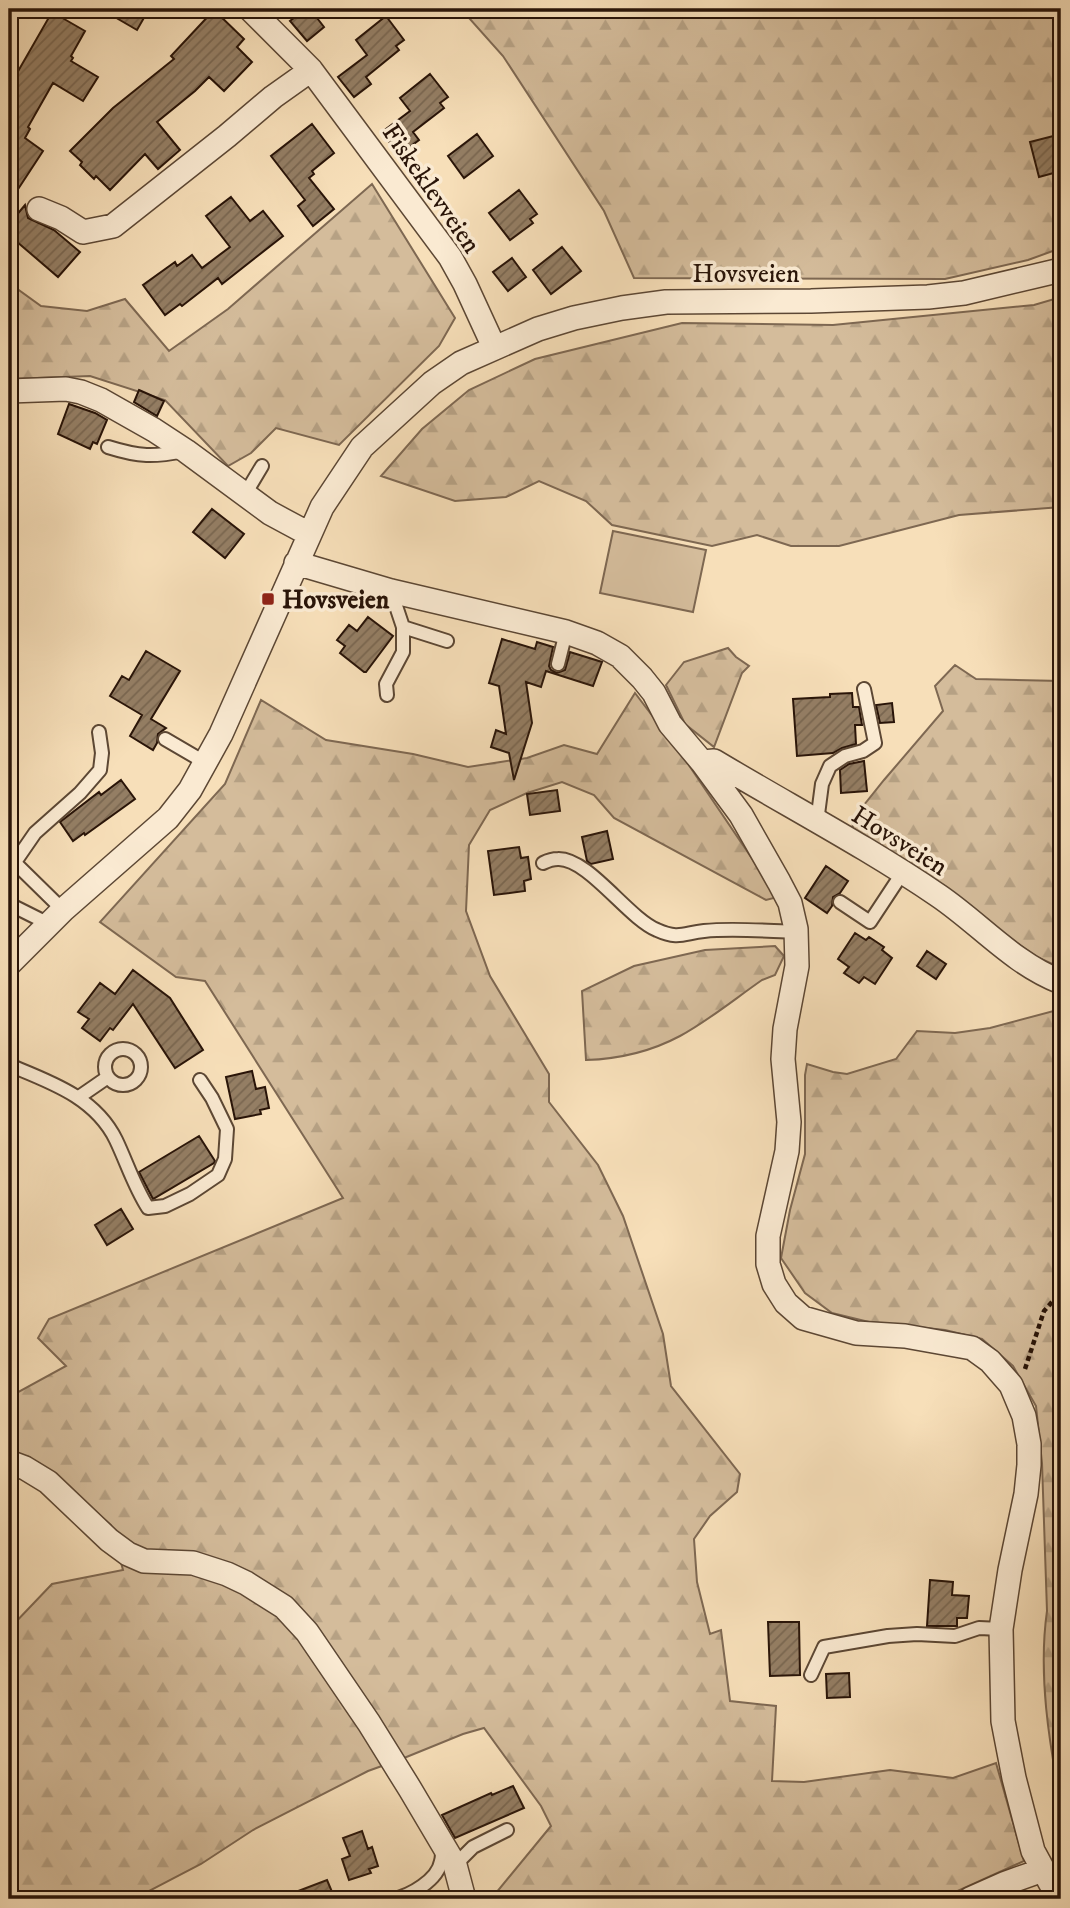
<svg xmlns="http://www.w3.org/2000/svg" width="1070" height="1908" font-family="'IM FELL DW Pica',serif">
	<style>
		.forest { fill: url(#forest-firs); stroke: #7e6852; stroke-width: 2 }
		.green { fill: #d4bc9b; stroke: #7e6852; stroke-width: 2 }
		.building { fill: url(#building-hatch); stroke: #291408; stroke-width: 2 }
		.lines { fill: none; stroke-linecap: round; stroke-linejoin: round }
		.service-casing { stroke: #5c4734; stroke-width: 16 }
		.minor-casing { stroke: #5c4734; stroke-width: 26 }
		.path { stroke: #291408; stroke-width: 4.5; stroke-dasharray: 5 3.5; stroke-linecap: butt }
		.service { stroke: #faead2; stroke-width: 12 }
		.minor { stroke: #faead2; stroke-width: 23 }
		.poi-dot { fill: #8f2418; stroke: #faead2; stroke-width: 2.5 }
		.labels { text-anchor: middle; stroke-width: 7; stroke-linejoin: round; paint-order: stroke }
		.street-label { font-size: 26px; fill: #291408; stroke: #faead2 }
		.poi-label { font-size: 26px; font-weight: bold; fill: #291408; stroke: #faead2; text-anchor: start }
	</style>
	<defs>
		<pattern id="forest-firs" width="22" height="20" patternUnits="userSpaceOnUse" patternTransform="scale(1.75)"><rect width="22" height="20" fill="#d4bc9b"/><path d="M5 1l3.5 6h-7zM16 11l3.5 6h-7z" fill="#b6a184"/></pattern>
		<pattern id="building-hatch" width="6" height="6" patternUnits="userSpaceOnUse" patternTransform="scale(1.75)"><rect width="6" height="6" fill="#947e64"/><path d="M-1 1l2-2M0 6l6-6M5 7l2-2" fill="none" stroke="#796650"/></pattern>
	</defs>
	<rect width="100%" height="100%" fill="#f7dfb9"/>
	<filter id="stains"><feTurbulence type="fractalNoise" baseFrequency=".00286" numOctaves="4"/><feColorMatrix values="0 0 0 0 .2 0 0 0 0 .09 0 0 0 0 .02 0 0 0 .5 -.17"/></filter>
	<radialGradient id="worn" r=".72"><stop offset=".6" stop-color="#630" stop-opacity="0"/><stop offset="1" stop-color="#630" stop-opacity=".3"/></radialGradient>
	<path class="forest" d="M461,9h600v239l-33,12 -83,19 -311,-1 -30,-67 -101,-155z
		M372,184l83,134 -16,28 -100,99 -63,-17 -25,25 -23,13 -63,-66 -75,-24 -81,3v-96l32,23 46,5 38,-12 44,52 59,-42z
		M1061,297v210l-102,8 -120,31h-48l-34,-11 -45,11 -100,-21 -26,-24 -47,-20 -33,16 -51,4 -74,-25 41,-47 47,-39 66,-31 147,-36 151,2 201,-20z
		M728,648l8,9 13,9 -7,7 -28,74 -29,-23 -19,-39 18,-23z
		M955,665l21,14 85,2v287l-24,-11 -184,-128 -1,-9 32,-40 59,-69 -8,-25z
		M635,693l47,62 96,142 -12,3 -152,-82 -20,-23 -32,-13 -35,11 -37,17 -21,35 -3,66 24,65 59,98v28l49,63 25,51 40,118 8,52 69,88 -3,18 -27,24 -16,23 3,43 13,52 11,-4 9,71 46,5 -4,75 32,1 86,-12 63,8 43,-15 28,98 -84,38h-449l60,-73 -10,-20 -57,-78 -21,6 -59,24 -36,13 -115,59 -52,34 -56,29 -9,6h-127v-272h2l41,-43 71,-14 -12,-45 -72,-62 -30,-10v-56l57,-31 -28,-28 11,-19 294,-121 -138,-217 -29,-4 -76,-55 125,-138 36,-84 65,40 87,14 55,13 59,-9 37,-13 33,9z
		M775,946l9,10 -9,19 -13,5c-26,18 -54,41 -82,56 -28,15 -62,23 -94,24l-4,-69 52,-25 71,-16z
		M1061,1009v796c-12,-63 -23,-131 -14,-194l-5,-148 -6,-57 -23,-40 -31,-27 -37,-9 -76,-8 -37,-9 -27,-20 -24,-35 9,-48 15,-56v-79l2,-11 26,8 14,2 49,-15 21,-28 38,2 35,-5z"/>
	<path class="green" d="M613,531l93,19 -13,62 -93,-19z"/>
	<path class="building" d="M101,9h48l-12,21z
		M306,9h4l14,18 -17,14 -17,-20z
		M214,10l30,29 -7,8 15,15 -28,29 -15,-14 -14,14 -38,31 23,28 -22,19 -13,-15 -35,36 -14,-14 -2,3 -14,-14 2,-3 -12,-11 43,-43 61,-49 -3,-3z
		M52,12l33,19 -14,25 2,2 -2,3 27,16 -15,24 -30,-18 -25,44 2,2 -5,9 18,13 -34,52v-116z
		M386,16l18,24 -8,6 3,4 -33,27 5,7 -17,13 -16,-20 29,-22 -11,-15z
		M430,74l18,23 -8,6 4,5 -31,24 6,8 -20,15 -17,-23 28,-21 -10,-13z
		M312,124l22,29 -22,18 2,3 -5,4 25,31 -21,17 -15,-20 7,-6 -34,-44z
		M477,134l16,22 -29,22 -16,-22z
		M1061,134v37l-22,6 -9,-35z
		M519,190l18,24 -7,5 3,4 -23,17 -21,-27z
		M231,197l19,24 13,-10 20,25 -61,48 -4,-6 -36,28 -2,-2 -15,11 -22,-30 32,-23 2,4 15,-11 10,13 28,-21 -24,-31z
		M25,205l3,13 26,12 26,22 -22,25 -49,-42v-11z
		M562,247l19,24 -30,23 -18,-24z
		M512,258l14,19 -18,14 -15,-19z
		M139,390l25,11 -7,15 -23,-14z
		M69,404l26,9 12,7 -10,24 -4,-2 -3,7 -32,-15z
		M212,509l32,25 -19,24 -32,-26z
		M368,617l25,19 -27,36h-2l-24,-19 5,-7 -8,-6 12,-15 8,6z
		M502,639l33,10 2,-7 16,5 -4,19 2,4 6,3 8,-3 5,-18 32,10 -9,24 -47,-15 -5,16 -15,-5 6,41 -18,57 -5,-27 -18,-6 5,-17 10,4 -7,-48 -10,-3z
		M146,651l34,20 -29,48 15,9 -8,6 -1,9 -4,7 -23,-14 12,-21 -32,-19 12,-20 7,4z
		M852,693l1,14h6l3,18h-7l1,19 -14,4 -9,5 -36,3 -4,-57 37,-2v-3z
		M892,703l2,19 -14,1 -4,-18z
		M864,761l3,30 -26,2 -1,-23 9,-6z
		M121,780l14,19 -50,36 -1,-2 -11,8 -13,-19 39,-30 2,3z
		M557,790l3,21 -30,4 -3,-21z
		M607,831l6,28 -22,5 -4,-3 -5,-24z
		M519,847l2,11 7,-1 3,22 -7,2 1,10 -31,4 -6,-44z
		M826,866l22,15 -8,12 -7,4 -1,9 -5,7 -22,-15z
		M855,933l11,7 3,-3 15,10 -2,3 10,8 -17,26 -11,-7 -5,6 -15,-10 5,-6 -11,-8z
		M927,951l19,13 -10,15 -19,-13z
		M133,970l37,28 33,52 -28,18 -42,-64 -20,26 -3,-2 -10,13 -18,-13 7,-9 -11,-7 22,-29 15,11z
		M252,1071l4,18 9,-2 4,21 -9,2 1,4 -26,5 -9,-42z
		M199,1136l16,25 -1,2 -61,36 -14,-27z
		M121,1209l12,20 -26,16 -12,-20z
		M930,1580l23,2 -1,13 17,1 -2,22h-10v8h-30z
		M768,1622h31l1,53 -30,1z
		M849,1673l1,24 -23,1 -1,-24z
		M513,1786l11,22 -69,30 -13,-23 49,-22 1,2z
		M362,1831l6,18 4,-2 6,19 -9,3 2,4 -22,7 -7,-21 8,-3 -7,-18z
		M327,1880l8,19h-54l-1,-1z"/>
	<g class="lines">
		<g class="service-casing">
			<path id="service" d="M108,447c32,10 45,10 77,4
				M244,496l18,-30
				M403,627l44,14
				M558,664l8,-32
				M387,695l-1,-11 17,-32v-25l-12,-36
				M165,739l41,24
				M817,822l5,-38 8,-18 15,-10 18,-5 12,-8 -11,-54
				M11,859l52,51
				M15,862l20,-29 45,-40 20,-23 2,-17 -3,-21
				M543,863c4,-2 10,-4 15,-4 30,-1 70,59 99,71 22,10 27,3 47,1 30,-3 62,0 92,1
				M840,902l30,20 33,-50
				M9,904l40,20
				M105 1067a18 18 0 1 1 36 0a18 18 0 1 1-36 0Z
				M9,1065c41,17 86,32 107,75 11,23 18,46 32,68l17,-2 25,-12 28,-19 7,-16 2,-30 -15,-31 -12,-18
				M79,1097l29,-20
				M811,1675l13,-28 64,-11 29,-2 38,2 24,-8 22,1
				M455,1865l18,-18 34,-17
				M393,1899c17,-3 45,-19 48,-38 1,-3 1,-7 1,-11"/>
		</g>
		<g class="minor-casing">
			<path id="minor" d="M250,9l61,61 139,187 15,27 29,63
				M39,209l22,9 22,14 30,-6 114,-90 46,-39 38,-27
				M9,391l57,-2 15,3 20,8 53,30 32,21 84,62 39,21
				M296,563l95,28 175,41 31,11 23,13 22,22 12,15 16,31 32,38 39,53 38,67 11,21 6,26 1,37 -12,63 -2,30 6,63 -2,29 -19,85v28l6,20 12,19 17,15 53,15 49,3 67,12 18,13 21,24 13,31 5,28v21l-3,29 -16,76 -9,59 2,92 11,57 19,73 26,48
				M702,762l12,-1c75,45 153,86 225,135 41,28 75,68 122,86
				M9,964l54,-54 105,-92 22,-28 31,-56 101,-227 40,-60 70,-64 29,-20 77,-34 36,-11 48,-10 44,-6 145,-1 117,-4 36,-4 97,-23
				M9,1462l16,6 23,14 61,58 19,14 16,7 49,2 34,11 19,9 38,24 23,25 62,91 41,66 45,76 9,34
				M970,1899l36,-16 37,-13"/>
		</g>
		<path class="path" d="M1025,1369l19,-58 17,-19"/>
		<use href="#service" class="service"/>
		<use href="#minor" class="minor"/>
	</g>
	<rect class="poi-dot" x="261" y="592" width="14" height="14" rx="3.5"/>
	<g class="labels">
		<g class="street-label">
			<text transform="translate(432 188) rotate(55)" y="9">Fiskeklevveien</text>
			<text x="746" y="282">Hovsveien</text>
			<text transform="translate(900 840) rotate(32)" y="9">Hovsveien</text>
		</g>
		<g class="poi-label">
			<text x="282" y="608">Hovsveien</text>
		</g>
	</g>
	<rect width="1070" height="1908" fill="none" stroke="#f7dfb9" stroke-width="35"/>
	<rect x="10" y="10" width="1049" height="1887" fill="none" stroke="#291408" stroke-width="3.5"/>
	<rect x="18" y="18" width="1035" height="1873" fill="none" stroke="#291408" stroke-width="2"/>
	<rect width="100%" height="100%" filter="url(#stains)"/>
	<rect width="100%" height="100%" fill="url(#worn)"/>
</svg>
